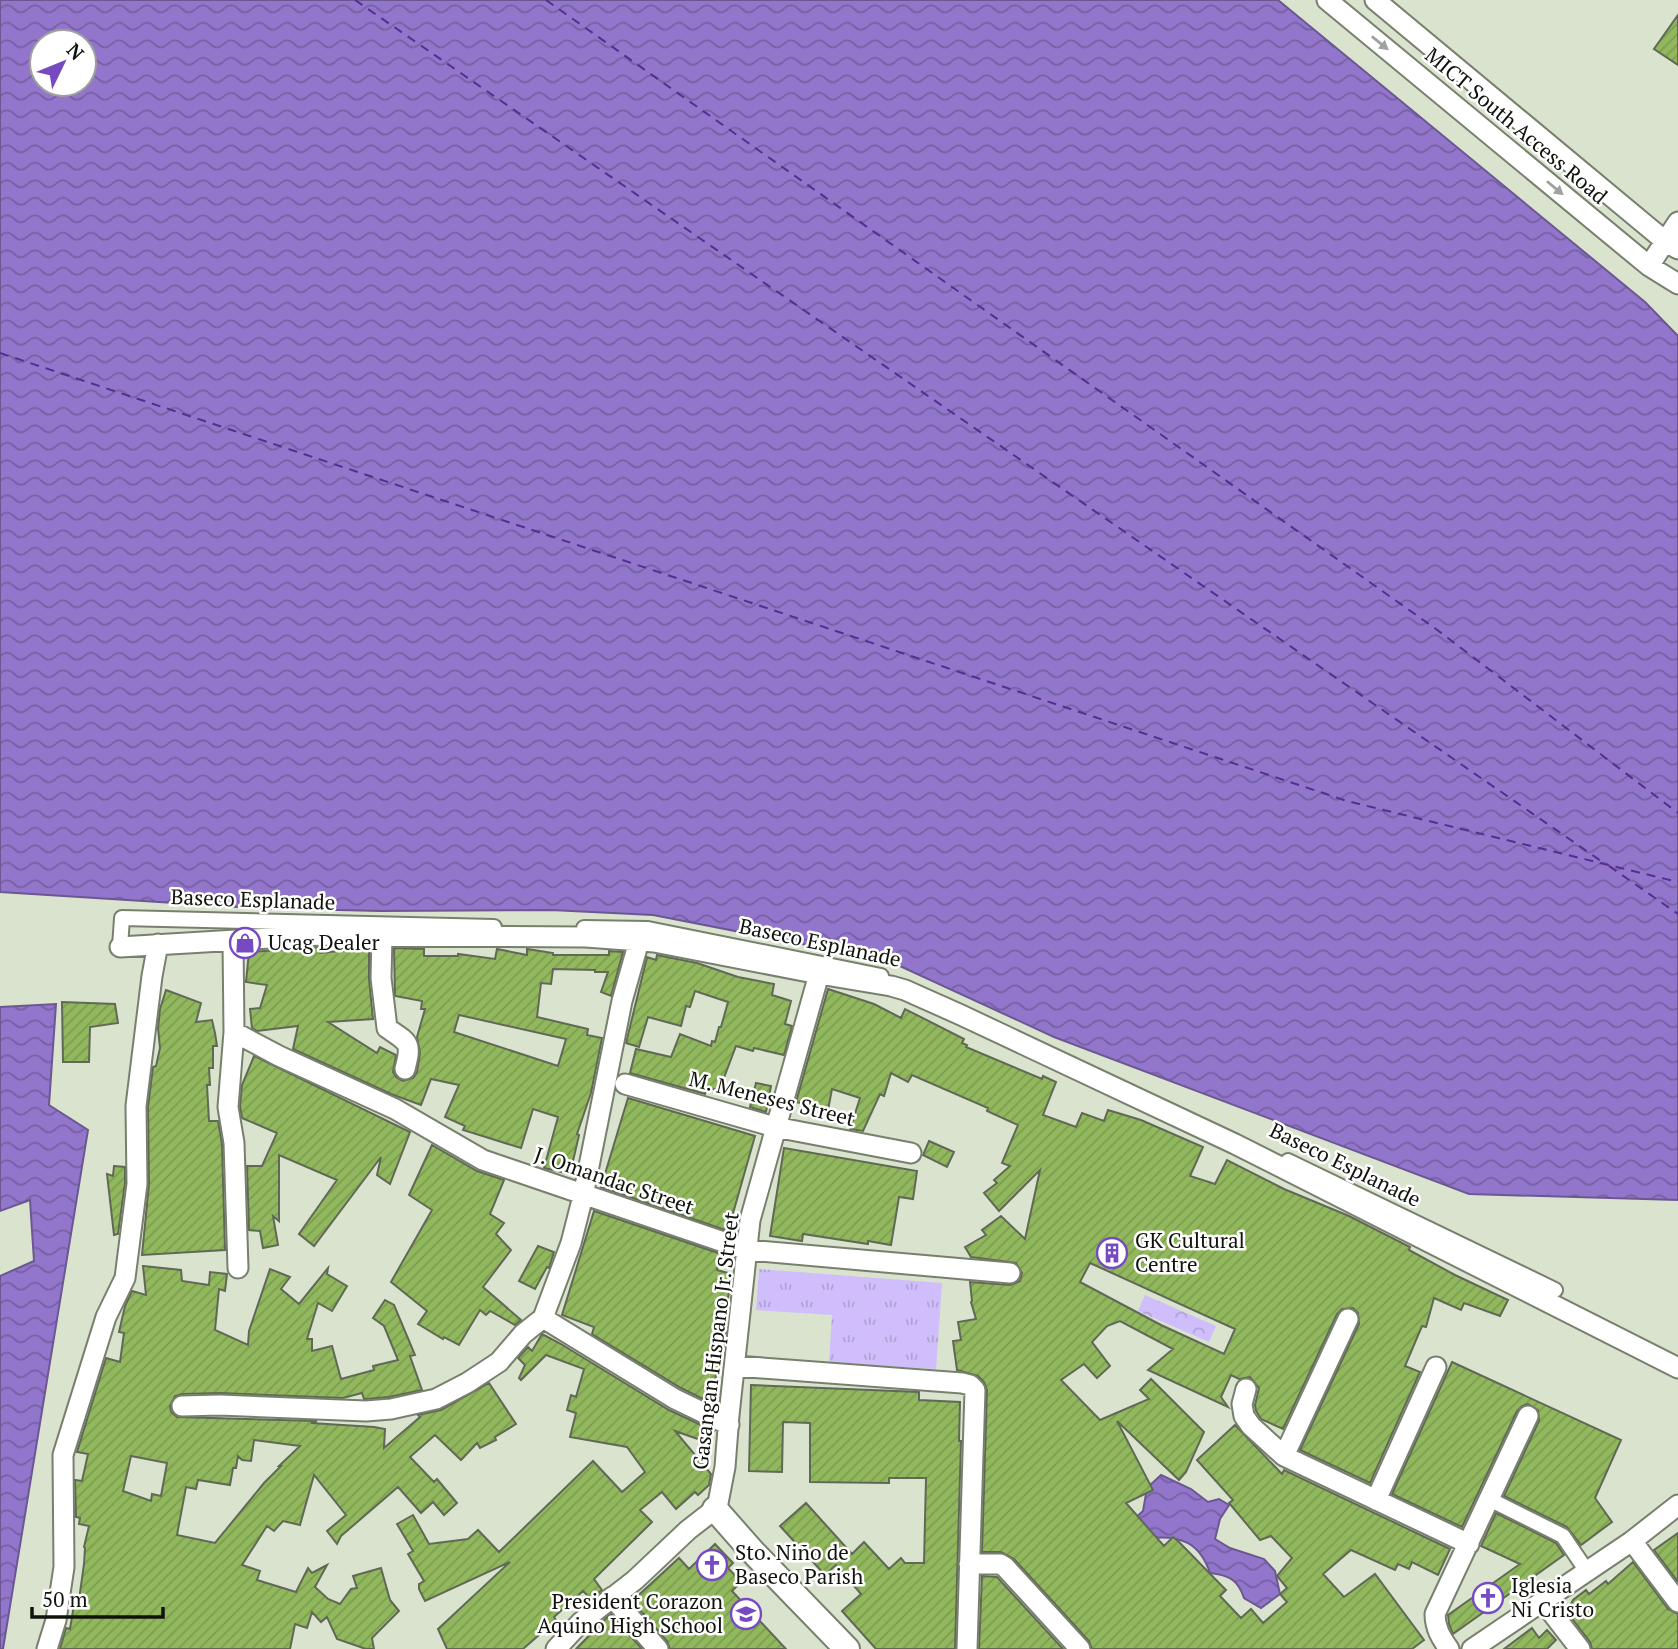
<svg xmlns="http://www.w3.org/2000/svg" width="1678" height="1649" font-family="'PT Serif',serif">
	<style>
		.grass { fill: url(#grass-tufts) }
		.park { fill: url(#park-crowns) }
		.water { fill: url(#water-waves); stroke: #6b5892; stroke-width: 2; fill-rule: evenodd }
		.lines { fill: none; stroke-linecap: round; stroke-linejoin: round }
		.ferry { stroke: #562e92; stroke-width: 2; stroke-dasharray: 9 7; stroke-linecap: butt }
		.building { fill: url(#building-hatch); stroke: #606956; stroke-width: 2; fill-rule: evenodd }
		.pedestrian-casing { stroke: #77806d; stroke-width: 18 }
		.minor-casing { stroke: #77806d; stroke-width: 23 }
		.tertiary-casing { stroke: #77806d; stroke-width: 28 }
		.pedestrian { stroke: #fff; stroke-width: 14 }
		.minor { stroke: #fff; stroke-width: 19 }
		.tertiary { stroke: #fff; stroke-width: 24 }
		.oneway { fill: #9fa19e }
		.labels { text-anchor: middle; stroke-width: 5; stroke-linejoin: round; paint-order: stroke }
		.street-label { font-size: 21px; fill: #10130c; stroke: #fff }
		.poi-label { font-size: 21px; fill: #10130c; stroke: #fff; text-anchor: start }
	</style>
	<defs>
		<pattern id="grass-tufts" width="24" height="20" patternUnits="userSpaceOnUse" patternTransform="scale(1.75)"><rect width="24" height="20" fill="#cfbefb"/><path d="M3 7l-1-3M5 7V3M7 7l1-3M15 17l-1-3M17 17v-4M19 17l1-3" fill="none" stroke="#b1a2d6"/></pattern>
		<pattern id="park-crowns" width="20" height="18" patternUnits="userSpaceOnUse" patternTransform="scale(1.75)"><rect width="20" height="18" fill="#cfbefb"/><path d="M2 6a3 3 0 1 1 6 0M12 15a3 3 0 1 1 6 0" fill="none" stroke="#b1a2d6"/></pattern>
		<pattern id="water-waves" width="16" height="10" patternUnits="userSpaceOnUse" patternTransform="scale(1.75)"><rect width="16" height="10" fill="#9276cb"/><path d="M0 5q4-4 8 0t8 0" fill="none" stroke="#7660a3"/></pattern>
		<pattern id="building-hatch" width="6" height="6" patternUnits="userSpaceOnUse" patternTransform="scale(1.75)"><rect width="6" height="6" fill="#91b85d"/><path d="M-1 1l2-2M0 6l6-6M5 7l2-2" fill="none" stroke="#7c9d50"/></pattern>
	</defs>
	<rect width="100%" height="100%" fill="#d9e3ce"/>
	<path class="grass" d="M759,1269l183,14 -6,86 -107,-6 3,-48 -76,-5z"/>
	<path class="park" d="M1145,1295l71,31 -7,16 -71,-31z"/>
	<path class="water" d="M0,0h1278l367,302 33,34v864l-209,-6 -415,-157 -165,-76 -236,-46 -102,-5 -170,1 -127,-3 -254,-16zM84,42v42h-42v-42z
		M56,1004l-7,101 39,25 -85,519h-3v-373l34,-15 -4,-61 -30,11v-204z
		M1161,1475l30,14 17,13 11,-3 10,6 -9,14 -5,20 15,9 34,11 11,12 5,23 -19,14 -17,-10c-6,-19 -16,-23 -34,-25 -10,-30 -29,-38 -59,-35l-18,-18 10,-9 4,-23z"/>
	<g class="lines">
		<path class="ferry" d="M355,0l1249,863
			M546,0l890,629 242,184
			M0,353l1347,448 331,81
			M1609,866l69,48"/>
	</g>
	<path class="building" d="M1678,15v50l-24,-16z
		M320,947v6l49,-5v31l4,40 -45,3 49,31 3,-6 16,8 -3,17 3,5 7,4 10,-3 4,-6 3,-19 -3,-16 8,-28h-4l1,-8 -27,-5 -1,-48 30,1v7h34v-2l37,5 2,-10 30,6v-6l26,4v2h56v-4l14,1 -12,44 -10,-4 7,-20h-13v-2l-42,-1 -2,15 -10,-1 -4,34 51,12 -1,6 15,3 -11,55 -14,41 2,1 -9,39 -26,-6 14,-51 -25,-8 -12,39 -58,-18 2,-4 -20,-9 14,-32 -28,-6 -10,26 -30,-11 -98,-45 5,-23 -41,5 -5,-3 -2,-19 10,-1 7,-23 -21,-3 3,-30zM459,1015l107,24 -8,27 -104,-34z
		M657,955l40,8 41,14 36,7 -2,11 19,6 -6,23 7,2 -8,29 -30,-7 -1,3 -17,-5 -17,45 -12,-4 -2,7 -75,-21 6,-24 35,8 9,-23 31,12 1,-5 3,1 4,-15h2l7,-25 -33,-11 -5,16 -4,-1 -5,20 -33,-9 -9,30 -13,-4 21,-86 9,3z
		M828,989l46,15 27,14 4,-9 59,30 -2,4 5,2 -1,2 76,32 1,-3 13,6 -13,33 33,12 6,-14 22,8 4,-11 33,10 62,27 -13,29 25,8 12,-24 57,29 65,27 61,31 -1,3 46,25 53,25 -8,16 -36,-13 -3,7 -27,-12 -8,29 -4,-1 -17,40 15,6 -50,111 -70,-33 59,-126 -1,-11 -5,-5 -11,1 -5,5 -54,115 -22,-10 -5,-8 -1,-6 4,-17 -9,-11 -11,2 -8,-4 -10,22 7,10 -80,-37 25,-21 -53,-28 -13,5 -15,16 18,24 -13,12 -13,-14 -23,16 39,40 49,-21 -9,-9 11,-11 53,53 -18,40 -7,8 -62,-59 36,69 -27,13 38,43 9,-9 6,5 47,48 -6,6 21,22 10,-9 12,14 24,-21 -7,-8 7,-6 -10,-12 15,-18 -21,-22 -11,4 -31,-37 4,-3 -36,-40 38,-35 47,49 2,-4 166,79 -12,26 -26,-13 -3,7 -11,-5 -3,6 -44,-20 -28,24 21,23 31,-23 49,66 -12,9h-320l-3,-8 -75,-82 -13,-7h-19l5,-162 -3,-8 -6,-6 -21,-6 -4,-29 8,-1 -3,-18 18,-3 -5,-17 1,-1 -2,-19 40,3 10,-4 2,-8 -6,-10 -45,-6 -6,-10 21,-12 -4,-5 19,-14 24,23 15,-69 -41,41 -15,-18 13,-10 -3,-3 16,-14 -8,-3 16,-38 -31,-14 1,-3 -76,-33 -4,7 -17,-9 -7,23 -4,-2 -17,37 -13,-2 10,-31 -28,-9 -4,21 -32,-8zM1090,1263l145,66 -11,25 -63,-29 -81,-43z
		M166,990l35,13 -5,19 16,-2 3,13 2,13h-4v22h-4l1,17h-3l2,36h9l4,23 3,106 -83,5 7,-71 -1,-77 5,-40 3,-1 4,-18 -2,-20 2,-19z
		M62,1002l53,2 3,19 -28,4 -1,35h-26z
		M254,1056l156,76 -20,52 -13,-9 4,-18 -67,89 -15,-12 38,-54 -58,-25v66l-6,-5 5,29 -15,3 -3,-17 -11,-1 -2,-64h15l15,-33 -35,-15 -2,-12 2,-21z
		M756,1083l15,3 -5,26 -16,-5z
		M628,1098l127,38 -27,95 -127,-44z
		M929,1141l25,11 -7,15 -24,-12z
		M432,1145l45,26 27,9 -14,34 14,9 -8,11 15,16 -28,37 38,33 -6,5 -25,-14 -4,4 -6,-5 -21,35 -15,-8 -1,2 -25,-15 9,-13 -36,-29 41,-72 -23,-15z
		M784,1148l133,23 -4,28 -14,-2 -8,48 -23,-4v3l-65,-10 -1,7 -32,-5z
		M114,1166l11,1v16l-7,51 -4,1 -7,-61 6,2z
		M594,1211l127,43 -4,16 15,4 -8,48 3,1 -2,19 -16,60 -28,-14 -89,-54 2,-7 -32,-12z
		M538,1246l16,6 -5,16 -2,-1 -12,22 -16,-8z
		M143,1266l38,4 1,11 27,4 1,-13 17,2 -2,17 -6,-2 -4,41 33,15 1,-14 21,-62 20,8 -9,12 18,15 29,-36 -1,6 20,12 -15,25 -14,-8 -11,36h5v12l20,-5 9,33 33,-9 -1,-4 25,-6 -14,-34 -11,-8 12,-18 9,5 21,50 -5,1 12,34 -33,7 -23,2h-2l-2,-6 -19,5 -123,-5 -38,1 -7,2 -5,10 1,6 6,5 140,4 -6,2 63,4 11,2 -1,19 36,-31 -2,-2 23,-5 48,-27 27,41 -21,13 1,3 -16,8 -3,-5 -16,17 -26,-25 -25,22 24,25 3,-3 20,24 -13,12 -11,-13 -12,11 -23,-26 -57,49 -4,8 -10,-13 19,-16 -32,-40 -14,50 -17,-4 -9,10 -7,-5 -25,39 18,6 -3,9 39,12 12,-24 4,5 15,-8 -12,22 13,12 12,5 11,-15 6,-1 -4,-12 28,-8 9,32 9,11 -27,27 2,11h-8l-29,-10 -10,-22 -6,5 -9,-10 -5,16 -12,-4 -5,25h-230l6,-21 4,1 5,-30 4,1 5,-36 1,-16 -1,-1 5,-21 -10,-2 1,-6 -4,-1 -1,-37 7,1 6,-27 -11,-2 29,-94 14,4 4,-29 -5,-1 6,-26 7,-15 14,4zM254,1440l46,6 -21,20h2l-17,17 -49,60 -38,-8 9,-48 10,2 2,-9 32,5 3,-17h3l2,-12 4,4 9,1zM131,1456l36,7 -6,33 -9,-2 -1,7 -28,-10z
		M542,1334l19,10 108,66 45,21 -5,12 -34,-12 36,43 -2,11 -11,10 -3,-3 -19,17 -14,-17 -22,18 12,12 -58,57 8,11 -11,9 -8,-8 -29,26 2,3 -33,29h-76l-9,-20 72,-67 -85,39 -6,-12v-5l5,-3 -16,-27 5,-3 -16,-27 16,-9 16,29 39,-5 10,-9 21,22 94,-91 29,31 23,-20 -18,-25 -57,-10 6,-24 -9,-3 4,-15 5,2 8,-28 -38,-14 -25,25 -2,-2 6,-13 -7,-7 10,-11 4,4z
		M1452,1362l169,78 -26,58 17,24 -31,23 -14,-18 -63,-31 35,-75 -1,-11 -10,-6 -6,2 -5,5 -55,116 -70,-33z
		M751,1385l168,7v8l41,2 -1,39h2l-6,208h-79l-34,-38 19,-17 -25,-29 -11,10 -45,-49 26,-23 46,51 12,-12 25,27 12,-11 4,5h19l2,-85h-37v5l-79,-1v-59l-27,-1 -1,50 -33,-1z
		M1496,1513l60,30 8,12 -111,79 -4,-10 -1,-9 72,-51 -39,-18z
		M1678,1533v49l-24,-32z
		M715,1544l18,19 -5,5 13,14 -9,9 54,58h-116l-3,-8 -35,-40 47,-43 10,11z
		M1633,1562l35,47 10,5v35h-86l-2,-7 -23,-30 6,-12 13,-10 3,4 17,-13 2,3z
		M982,1576l15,1 66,72h-84z
		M611,1614l31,35h-66l31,-32z
		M1532,1628l7,10 8,-8 9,10 -9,9h-43z"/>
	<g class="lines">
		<g class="pedestrian-casing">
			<path id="pedestrian" d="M584,928l64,1 233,47
				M120,947l2,-29 372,9
				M1288,1161l267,129
				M1489,1499l74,37 23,34"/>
		</g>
		<g class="minor-casing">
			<path id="minor" d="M1327,0l322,266 29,18
				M1375,0l290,241 13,8
				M1649,266l29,-44
				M382,936l-1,42 6,50c22,15 25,14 18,41
				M233,941l1,91 -6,75 6,36 4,125
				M120,947l201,-12 265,2 68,5 165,32 72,12 14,4 56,25 274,129 443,224
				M234,1032l45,24 116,53 88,51 264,90 263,23
				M625,1084l150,43 136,26
				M543,1318l132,81 54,26
				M736,1366l226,17 8,2 5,5 -8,259
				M1246,1389l-4,15 2,12 7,10 33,30 185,88
				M182,1406l38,-1 146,6 25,-2 45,-10 31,-16 32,-21 24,-28 20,-16 28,-75 12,-47 39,-195 17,-60
				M1284,1456l64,-137
				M1376,1500l60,-133
				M1632,1541l46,61
				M969,1564h31l5,3 75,82
				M612,1597l46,52
				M1542,1600l38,49
				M47,1649l9,-29 8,-53 -1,-112 43,-138 19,-39 12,-94 -1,-78 16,-130 6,-32
				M556,1649l25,-27 54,-42 53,-50 27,-21 3,-6 7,-36 4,-52 21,-195 69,-246
				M1449,1649c-8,-11 -14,-21 -14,-35l93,-198
				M1472,1649l160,-108 46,-36"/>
		</g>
		<g class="tertiary-casing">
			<path id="tertiary" d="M715,1509l37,42 95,98"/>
		</g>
		<use href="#pedestrian" class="pedestrian"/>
		<use href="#minor" class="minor"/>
		<use href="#tertiary" class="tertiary"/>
	</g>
	<defs><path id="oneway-solid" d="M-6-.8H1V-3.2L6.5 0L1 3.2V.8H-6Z" transform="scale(1.75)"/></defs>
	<g class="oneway">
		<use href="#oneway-solid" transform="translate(1380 43) rotate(39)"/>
		<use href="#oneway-solid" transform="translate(1555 188) rotate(40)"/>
	</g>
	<defs>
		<g id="shop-ring" transform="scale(1.575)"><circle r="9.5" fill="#fff" stroke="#784ac2" stroke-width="1.5"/><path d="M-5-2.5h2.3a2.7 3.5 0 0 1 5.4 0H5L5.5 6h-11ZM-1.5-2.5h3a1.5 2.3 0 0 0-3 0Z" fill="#784ac2"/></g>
		<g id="building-ring" transform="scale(1.575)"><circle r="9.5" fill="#fff" stroke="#784ac2" stroke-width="1.5"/><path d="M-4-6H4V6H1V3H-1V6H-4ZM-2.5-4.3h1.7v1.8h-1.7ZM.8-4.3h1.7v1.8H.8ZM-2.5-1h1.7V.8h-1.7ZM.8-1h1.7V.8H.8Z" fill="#784ac2"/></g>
		<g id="church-ring" transform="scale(1.575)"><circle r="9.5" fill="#fff" stroke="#784ac2" stroke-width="1.5"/><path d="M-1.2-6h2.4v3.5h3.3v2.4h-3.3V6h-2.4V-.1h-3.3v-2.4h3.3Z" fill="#784ac2"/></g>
		<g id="school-ring" transform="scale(1.575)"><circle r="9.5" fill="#fff" stroke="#784ac2" stroke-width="1.5"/><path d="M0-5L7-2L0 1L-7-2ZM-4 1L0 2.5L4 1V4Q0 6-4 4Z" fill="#784ac2"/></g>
	</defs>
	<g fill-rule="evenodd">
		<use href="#shop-ring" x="245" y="943"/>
		<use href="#building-ring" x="1112" y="1253"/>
		<use href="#church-ring" x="712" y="1565"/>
		<use href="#church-ring" x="1488" y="1598"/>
		<use href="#school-ring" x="746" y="1614"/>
	</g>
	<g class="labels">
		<g class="street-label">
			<text transform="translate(1516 126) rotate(40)" y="7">MICT South Access Road</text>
			<text transform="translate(253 900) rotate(2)" y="7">Baseco Esplanade</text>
			<text transform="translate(820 943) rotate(12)" y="7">Baseco Esplanade</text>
			<text transform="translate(772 1099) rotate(14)" y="7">M. Meneses Street</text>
			<text transform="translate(1345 1165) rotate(26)" y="7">Baseco Esplanade</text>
			<text transform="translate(614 1181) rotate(19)" y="7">J. Omandac Street</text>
			<text transform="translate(716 1341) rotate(-83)" y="7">Gasangan Hispano Jr. Street</text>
		</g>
		<g class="poi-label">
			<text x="268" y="950">Ucag Dealer</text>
			<text x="1135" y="1248">GK Cultural<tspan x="1135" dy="24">Centre</tspan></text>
			<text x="735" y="1560">Sto. Niño de<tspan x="735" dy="24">Baseco Parish</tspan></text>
			<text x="1511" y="1593">Iglesia<tspan x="1511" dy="24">Ni Cristo</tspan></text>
			<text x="723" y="1609" text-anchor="end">President Corazon<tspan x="723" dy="24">Aquino High School</tspan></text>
		</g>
	</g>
	<g transform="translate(63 63) rotate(47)"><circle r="33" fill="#ffffff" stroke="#9fa19e" stroke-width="2"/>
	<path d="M0-5L12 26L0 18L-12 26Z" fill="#784ac2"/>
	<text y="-10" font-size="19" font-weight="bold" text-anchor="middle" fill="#10130c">N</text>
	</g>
	<path d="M32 1607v10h131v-10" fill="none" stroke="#10130c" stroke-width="3.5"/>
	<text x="42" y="1607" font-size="21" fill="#10130c" stroke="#ffffff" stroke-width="5" paint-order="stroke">50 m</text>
</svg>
